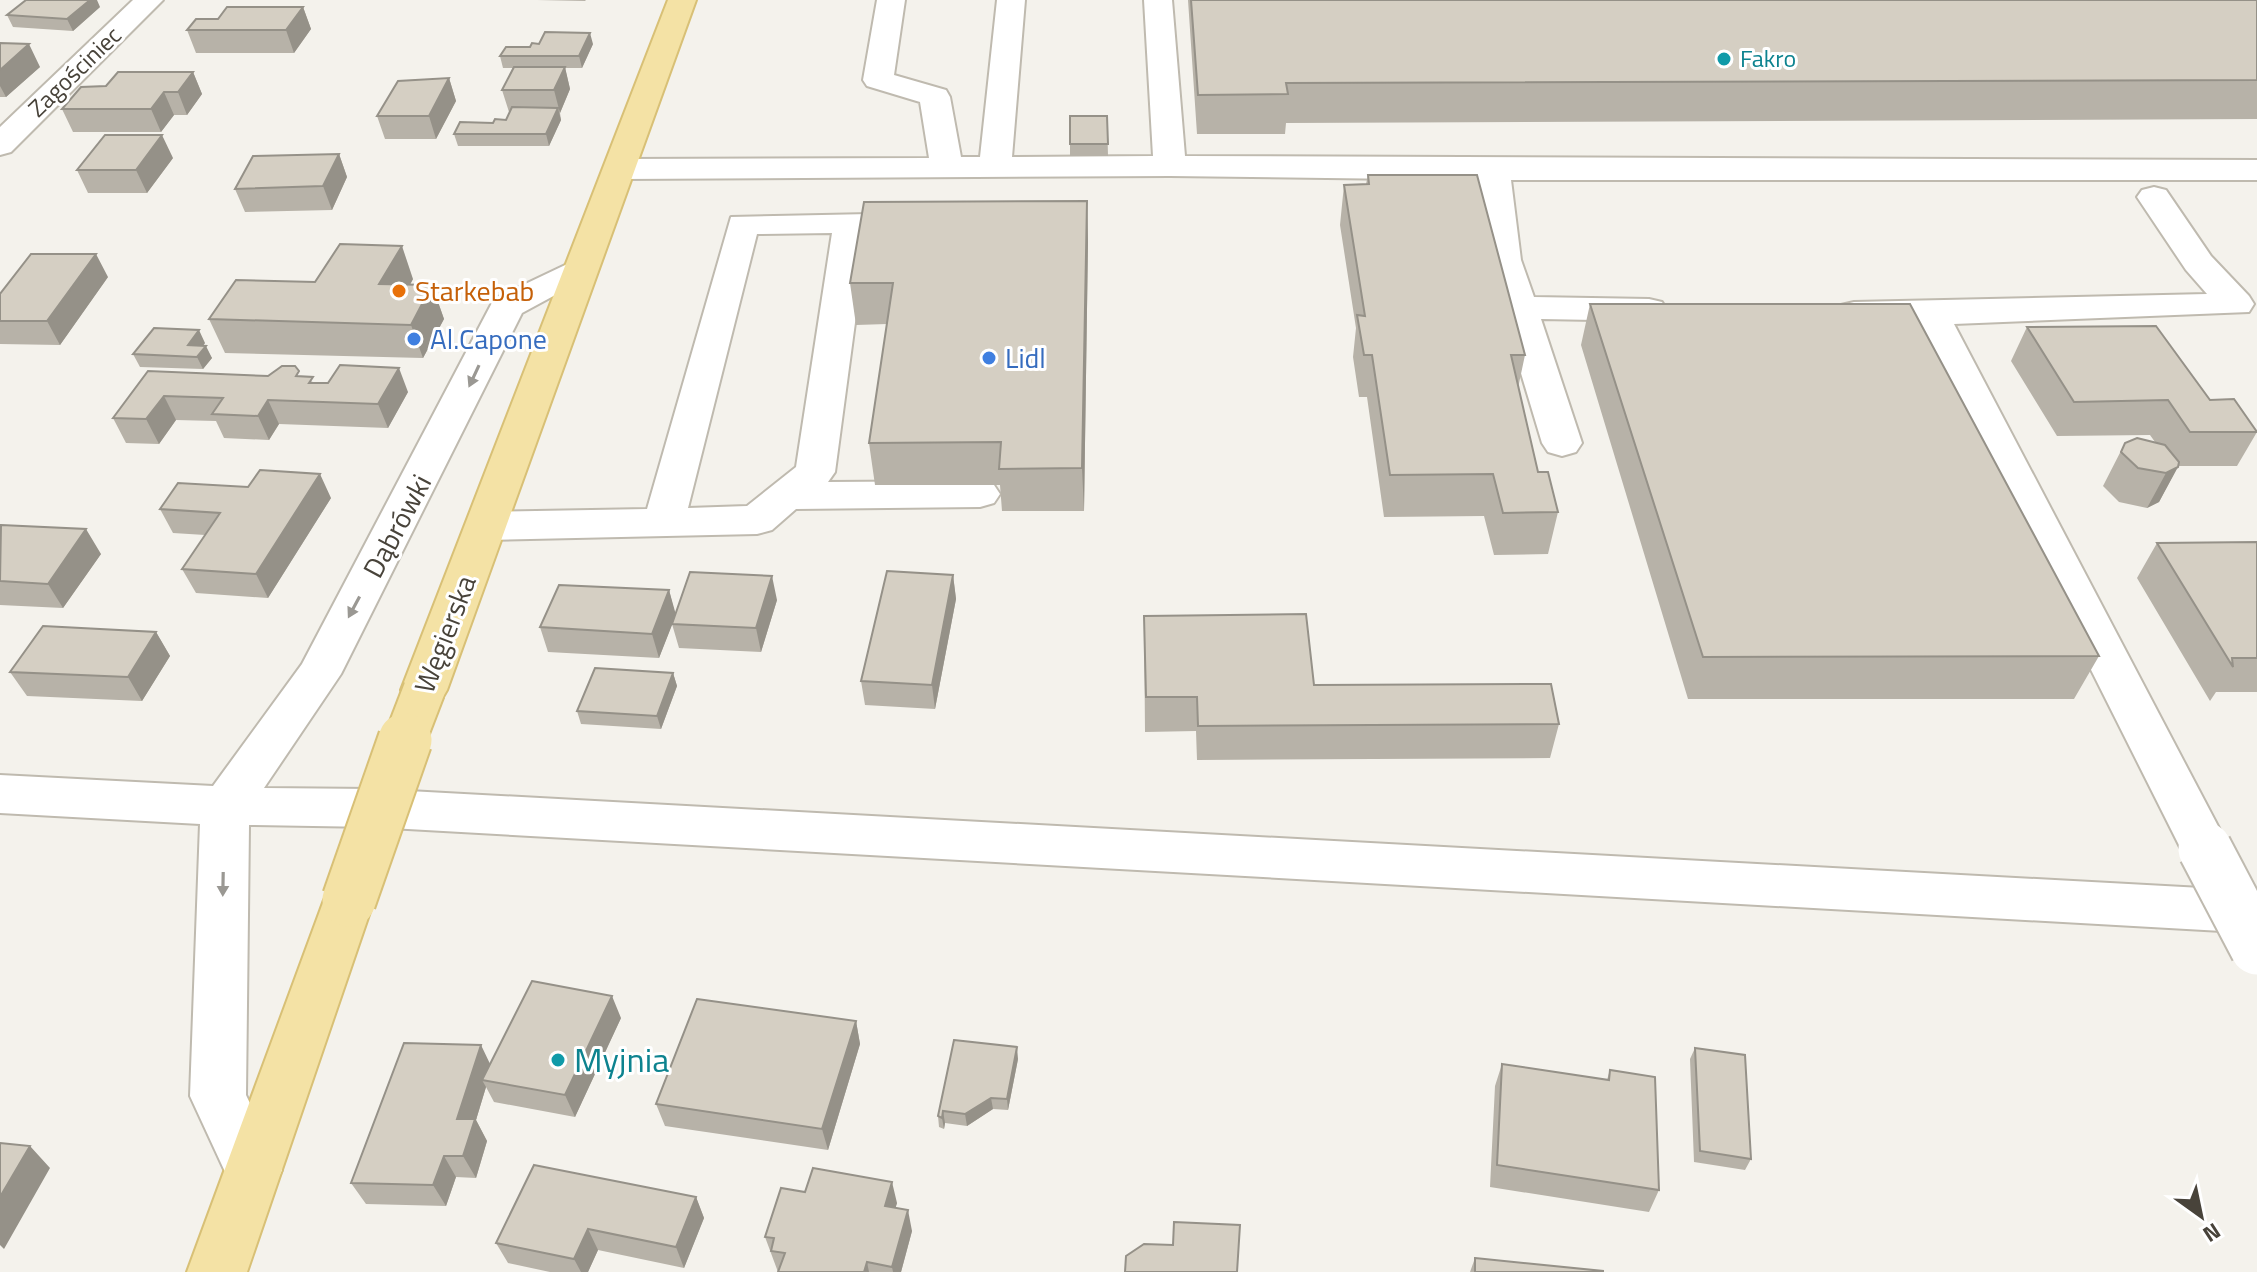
<svg xmlns="http://www.w3.org/2000/svg" width="2257" height="1272" font-family="'Titillium Web',sans-serif">
	<style>
		.lines { fill: none; stroke-linecap: round; stroke-linejoin: round }
		.minor-casing { stroke: #bfbaaf; stroke-width: 4 }
		.major-casing { stroke: #d8c076; stroke-width: 4 }
		.minor { fill: #fff; fill-rule: evenodd }
		.major { fill: #f4e2a5; fill-rule: evenodd }
		.minor-bridge-casing { stroke: #bfbaaf; stroke-width: 57; stroke-linecap: butt }
		.major-bridge-far1-casing { stroke: #d8c076; stroke-width: 45; stroke-linecap: butt }
		.major-bridge-casing { stroke: #d8c076; stroke-width: 57; stroke-linecap: butt }
		.minor-bridge { stroke: #fff; stroke-width: 53 }
		.major-bridge-far1 { stroke: #f4e2a5; stroke-width: 41 }
		.major-bridge { stroke: #f4e2a5; stroke-width: 53 }
		.wall { fill: #b7b2a8 }
		.shaded-wall { fill: #959188 }
		.building { fill: #d5cfc3; stroke: #959188; stroke-width: 2 }
		.oneway { fill: #9a9893 }
		.culture-dot { fill: #0f9aa8; stroke: #fff; stroke-width: 3 }
		.food-dot { fill: #e8710a; stroke: #fff; stroke-width: 3 }
		.shop-dot { fill: #3f7fe0; stroke: #fff; stroke-width: 3 }
		.labels { text-anchor: middle; stroke-width: 6; stroke-linejoin: round; paint-order: stroke }
		.far-culture-label { font-size: 24px; fill: #0d838f; stroke: #fff; text-anchor: start }
		.far-street-label { font-size: 24px; fill: #48433a; stroke: #fff }
		.food-label { font-size: 28px; fill: #c56008; stroke: #fff; text-anchor: start }
		.shop-label { font-size: 28px; fill: #366cbe; stroke: #fff; text-anchor: start }
		.street-label { font-size: 28px; fill: #48433a; stroke: #fff }
		.near-culture-label { font-size: 34px; fill: #0d838f; stroke: #fff; text-anchor: start }
	</style>
	<rect width="100%" height="100%" fill="#f4f2ec"/>
	<g class="lines">
		<g class="minor-casing">
			<path id="minor" d="M133,0h30l-152,152 -11,3v-28z
				M877,0h28l-11,75 52,15 4,7 11,60h19l17,-157h28l-13,157 141,-1 -9,-156h28l13,156 1072,4v20h-746l10,80 13,37 115,2 13,3 5,8 -5,8 -13,3 -108,-2 41,124 -6,9 -14,4 -14,-4 -6,-9 -55,-183 -9,-80 -308,-4 -549,3 -12,-3 -4,-7 4,-7 12,-3 308,-1 -9,-56 -53,-16 -4,-6z
				M2154,187l12,3 45,66 38,40 5,8 -5,8 -295,12 276,525 -8,14 -17,6 -17,-6 -270,-538 -77,-4 -5,-8 5,-8 13,-3 353,-8 -21,-24 -49,-73 5,-7z
				M918,213l12,3 5,7 -5,7 -63,3 -32,239 -7,10 152,-1 14,4 6,9 -6,9 -14,4 -184,2 -24,21 -15,4 -271,6 -15,-4 -6,-10 6,-10 15,-4 161,-3 84,-292zM832,233l-36,234 -49,39 -59,2 69,-274z
				M582,257l12,3 5,7 -5,7 -72,39 -181,361 -77,114 108,1 1885,102v42l-1885,-106 -123,-2 -3,270 36,75 -9,19 -20,8 -20,-8 -43,-93 10,-272 -200,-11v-38l213,11 89,-122 192,-365z"/>
		</g>
		<g class="major-casing">
			<path id="major" d="M668,0h28l-249,690 -7,12 -16,5 -16,-5 -7,-12z
				M349,879l18,6 7,15 -127,372h-60l137,-372 7,-15z"/>
		</g>
		<use href="#minor" class="minor"/>
		<use href="#major" class="major"/>
		<g class="minor-bridge-casing">
			<path id="minor-bridge" d="M2205,849l52,99"/>
		</g>
		<g class="major-bridge-far1-casing">
			<path id="major-bridge-far1" d="M404,742l20,-52"/>
		</g>
		<g class="major-bridge-casing">
			<path id="major-bridge" d="M349,900l56,-160"/>
		</g>
		<use href="#minor-bridge" class="minor-bridge"/>
		<use href="#major-bridge-far1" class="major-bridge-far1"/>
		<use href="#major-bridge" class="major-bridge"/>
	</g>
	<path class="wall" d="M537,0h49l-1,1z
		M1188,0h1069v119l-971,4 -1,11h-88z
		M100,7l-27,24 -60,-4 -6,-12z
		M303,7l8,22 -17,24h-98l-9,-23 31,-11z
		M0,43l40,24 -34,30h-6z
		M539,44h54l-11,24h-17l5,21 -10,24 1,7 -12,26h-91l-4,-12 52,-14 4,-8h-1l-7,-22 11,-22h-10l-3,-12z
		M193,72l9,22 -15,21h-13l-13,17h-88l-11,-23 44,-23z
		M449,78l7,23 -20,38h-51l-8,-23z
		M1070,116h37l1,40h-38z
		M339,154l8,23 -15,33 -87,2 -10,-23z
		M173,158l-26,35h-59l-11,-23z
		M1368,175l157,180 -7,33 20,84 20,40 -10,42 -54,1 -10,-39 -100,1 -17,-120h-8l-6,-40 3,-29 -16,-103 4,-40 22,-1z
		M1087,201l1,41 -4,269h-82l-2,-26h-125l-6,-42 18,-119 -31,1 -6,-42z
		M108,277l-48,68 -60,-1v-50z
		M413,279l-3,6h22l12,34 -21,39 -198,-5 -16,-34 106,-37z
		M1590,304l509,352 -25,43h-386l-107,-354z
		M2027,327l183,73 47,32 -20,34h-59l-19,36 -12,6 -28,-6 -16,-16 22,-43 30,-1 -5,-7 -93,1 -46,-75z
		M205,343l-2,3 9,12 -9,11 -63,-2 -7,-13z
		M148,371l154,6 13,6 93,9 -20,36 -109,-4 -10,16 -45,-2 -8,-17 -40,-1 -17,24 -33,-1 -13,-25z
		M331,498l-63,100 -72,-5 -14,-24 23,-34 -32,-2 -13,-24z
		M0,526l101,28 -38,54 -63,-3z
		M2157,543h100v149h-41l-6,9 -73,-123z
		M953,575l3,24 -21,110 -70,-4 -4,-24z
		M669,590l6,24 102,-14 -16,52 -82,-4 -7,-24 -13,34 -111,-6 -8,-25z
		M1144,616l170,69 245,39 -9,34 -353,2 -1,-29 -51,1z
		M156,632l14,24 -28,45 -115,-5 -17,-24z
		M673,673l4,13 -16,43 -80,-5 -4,-13z
		M621,1018l-46,99 -81,-15 -8,-15 -10,33 11,21 -11,37 -20,-1 -10,29 -80,-2 -15,-21 139,-119z
		M856,1021l4,23 -32,106 -163,-24 -9,-22z
		M1695,1048l56,111 -6,11 -51,-8 -4,-103z
		M1018,1059l-10,51 -15,-1 -26,17 -22,-3 -1,6 -5,-2 -1,-11z
		M1502,1064l105,16 3,-10 49,120 -10,22 -159,-25 5,-101z
		M805,1192l92,11 -2,5 17,23 -11,41h-123l-13,-35z
		M696,1197l8,21 -20,50 -86,-18 -10,22h-38l-42,-9 -12,-20z
		M1475,1258l128,14h-133z"/>
	<path class="shaded-wall" d="M90,0h7l3,7 -27,24 -6,-12z
		M303,7l8,22 -17,24 -8,-23z
		M590,33l3,11 -11,24 -3,-12z
		M29,44l11,23 -34,30 -6,-11v-16z
		M565,67l5,22 -10,24 -6,-23z
		M193,72l9,22 -15,21 -9,-23z
		M449,78l7,23 -20,38 -7,-23z
		M164,92l10,23 -13,17 -10,-23z
		M558,108l3,12 -12,26 -3,-12z
		M162,135l11,23 -26,35 -11,-23z
		M339,154l8,23 -15,33 -9,-24z
		M1087,201l1,41 -4,269 -2,-43z
		M402,246l11,33 -22,39 -12,-34z
		M96,254l12,23 -48,68 -13,-24z
		M432,285l12,34 -21,39 -12,-33z
		M199,330l6,13 -11,14 -6,-12z
		M206,346l6,12 -9,11 -6,-12z
		M399,368l9,24 -20,36 -10,-24z
		M164,396l12,24 -17,24 -13,-25z
		M268,400l11,24 -10,16 -11,-24z
		M2178,467l-19,35 -12,6 19,-35z
		M320,474l11,24 -63,100 -12,-24z
		M86,529l15,25 -38,54 -15,-24z
		M953,575l3,24 -21,110 -3,-24z
		M772,576l5,24 -16,52 -5,-24z
		M669,590l7,25 -17,43 -7,-24z
		M156,632l14,24 -28,45 -14,-24z
		M673,673l4,13 -16,43 -4,-13z
		M612,996l9,22 -46,99 -10,-22z
		M856,1021l4,23 -32,106 -6,-21z
		M481,1045l11,23 -10,12 4,7 -10,33 11,21 -11,37 -13,-22 -6,-37z
		M1017,1047l1,12 -10,51 -1,-11z
		M991,1098l2,11 -26,17 -2,-12z
		M943,1111l2,12 -1,6 -2,-11z
		M30,1146l20,22 -46,81 -4,-4v-48z
		M444,1156l12,21 -10,29 -13,-21z
		M892,1182l5,21 -7,24 -5,-21z
		M696,1197l8,21 -20,50 -8,-21z
		M908,1210l4,21 -11,41h-8l-1,-5z
		M588,1229l10,21 -10,22h-7l-7,-13z
		M867,1262l2,10h-5z"/>
	<path class="building" d="M26,0h64l-23,19 -60,-4z
		M1191,0h1066v80l-971,3 2,11 -90,1z
		M227,7h76l-17,23h-99l9,-11h22z
		M545,32l45,1 -11,23h-79l6,-9h24l2,-4 7,1z
		M0,43l29,1 -29,26z
		M514,67h51l-11,23h-52z
		M118,72h75l-15,20h-14l-13,17h-89l19,-22 25,-1z
		M449,78l-20,38h-52l21,-35z
		M512,107l46,1 -12,26h-92l6,-12 33,1 2,-4 11,1z
		M1070,116h37l1,28h-38z
		M105,135h57l-26,35h-59z
		M339,154l-16,32 -88,3 18,-33z
		M1368,175h109l48,180h-14l27,117h10l10,40 -55,1 -10,-39 -103,1 -18,-120h-8l-7,-40 8,1 -21,-131 25,-1z
		M1087,201l-5,267 -83,1 2,-27 -132,1 24,-160h-43l14,-81z
		M340,244l62,2 -23,38 53,1 -21,40 -202,-6 27,-39 79,2z
		M31,254h65l-49,67h-47v-27z
		M1590,304h320l189,352 -396,1z
		M2156,326l54,74 24,-1 23,33h-67l-22,-32 -94,2 -47,-75z
		M154,328l45,2 -11,15 18,1 -9,11 -64,-3z
		M340,365l59,3 -21,36 -110,-4 -10,16 -46,-2 11,-16 -59,-2 -18,23 -33,-1 35,-47 120,5 14,-10h13l4,5 -3,5 17,1 -4,6h19z
		M2137,438l28,7 14,17 -1,5 -12,6 -28,-5 -17,-16 4,-9z
		M260,470l60,4 -64,100 -74,-5 38,-56 -60,-4 18,-26 70,4z
		M1,525l85,4 -38,55 -48,-3z
		M2257,542v116h-25l1,9 -76,-124z
		M887,571l66,4 -21,110 -71,-4z
		M690,572l82,4 -16,52 -84,-4z
		M559,585l110,5 -17,44 -112,-7z
		M1306,614l8,71 237,-1 8,40 -361,2 -1,-29h-51l-2,-81z
		M43,626l113,6 -28,45 -118,-5z
		M595,668l78,5 -16,43 -80,-5z
		M532,981l80,15 -47,99 -83,-15z
		M697,999l159,22 -34,108 -166,-25z
		M954,1040l63,7 -10,52 -16,-1 -26,16 -22,-3 -1,7 -4,-2z
		M404,1043l77,2 -24,74h18l-12,37h-19l-11,29 -82,-2z
		M1695,1048l50,7 6,104 -51,-8z
		M1502,1064l107,16 1,-10 45,7 4,113 -162,-25z
		M0,1143l30,3 -30,51z
		M534,1165l162,32 -20,50 -88,-18 -14,30 -78,-16z
		M813,1168l79,14 -7,24 23,4 -16,57 -25,-5 -3,10h-86l7,-19 -14,-2 3,-13 -9,-1 16,-49 24,4z
		M1174,1222l66,3 -3,47h-112l1,-16 18,-12 29,1z
		M1475,1258l128,13v1h-128z"/>
	<defs><path id="oneway-solid" d="M-6-.8H1V-3.2L6.5 0L1 3.2V.8H-6Z" transform="scale(2)"/></defs>
	<g class="oneway">
		<use href="#oneway-solid" transform="translate(474 376) rotate(115)"/>
		<use href="#oneway-solid" transform="translate(354 607) rotate(118)"/>
		<use href="#oneway-solid" transform="translate(223 884) rotate(91)"/>
	</g>
	<g class="culture-dot">
		<circle cx="1724" cy="59" r="8"/>
		<circle cx="558" cy="1060" r="8"/>
	</g>
	<circle class="food-dot" cx="399" cy="291" r="8"/>
	<g class="shop-dot">
		<circle cx="414" cy="339" r="8"/>
		<circle cx="989" cy="358" r="8"/>
	</g>
	<g class="labels">
		<g class="far-culture-label">
			<text x="1740" y="67">Fakro</text>
		</g>
		<g class="far-street-label">
			<text transform="translate(75 72) rotate(-44)" y="8">Zagościniec</text>
		</g>
		<g class="food-label">
			<text x="415" y="301">Starkebab</text>
		</g>
		<g class="shop-label">
			<text x="430" y="349">Al.Capone</text>
			<text x="1005" y="368">Lidl</text>
		</g>
		<g class="street-label">
			<text transform="translate(397 526) rotate(-62)" y="10">Dąbrówki</text>
			<text transform="translate(445 634) rotate(-69)" y="10">Węgierska</text>
		</g>
		<g class="near-culture-label">
			<text x="574" y="1072">Myjnia</text>
		</g>
	</g>
	<g transform="translate(2201 1216) rotate(147)" stroke="#ffffff" stroke-width="6" paint-order="stroke">
	<path d="M0-6L14 30L0 20L-14 30Z" fill="#48433a"/>
	<text y="-12" font-size="22" font-weight="bold" text-anchor="middle" fill="#48433a">N</text>
	</g>
</svg>
